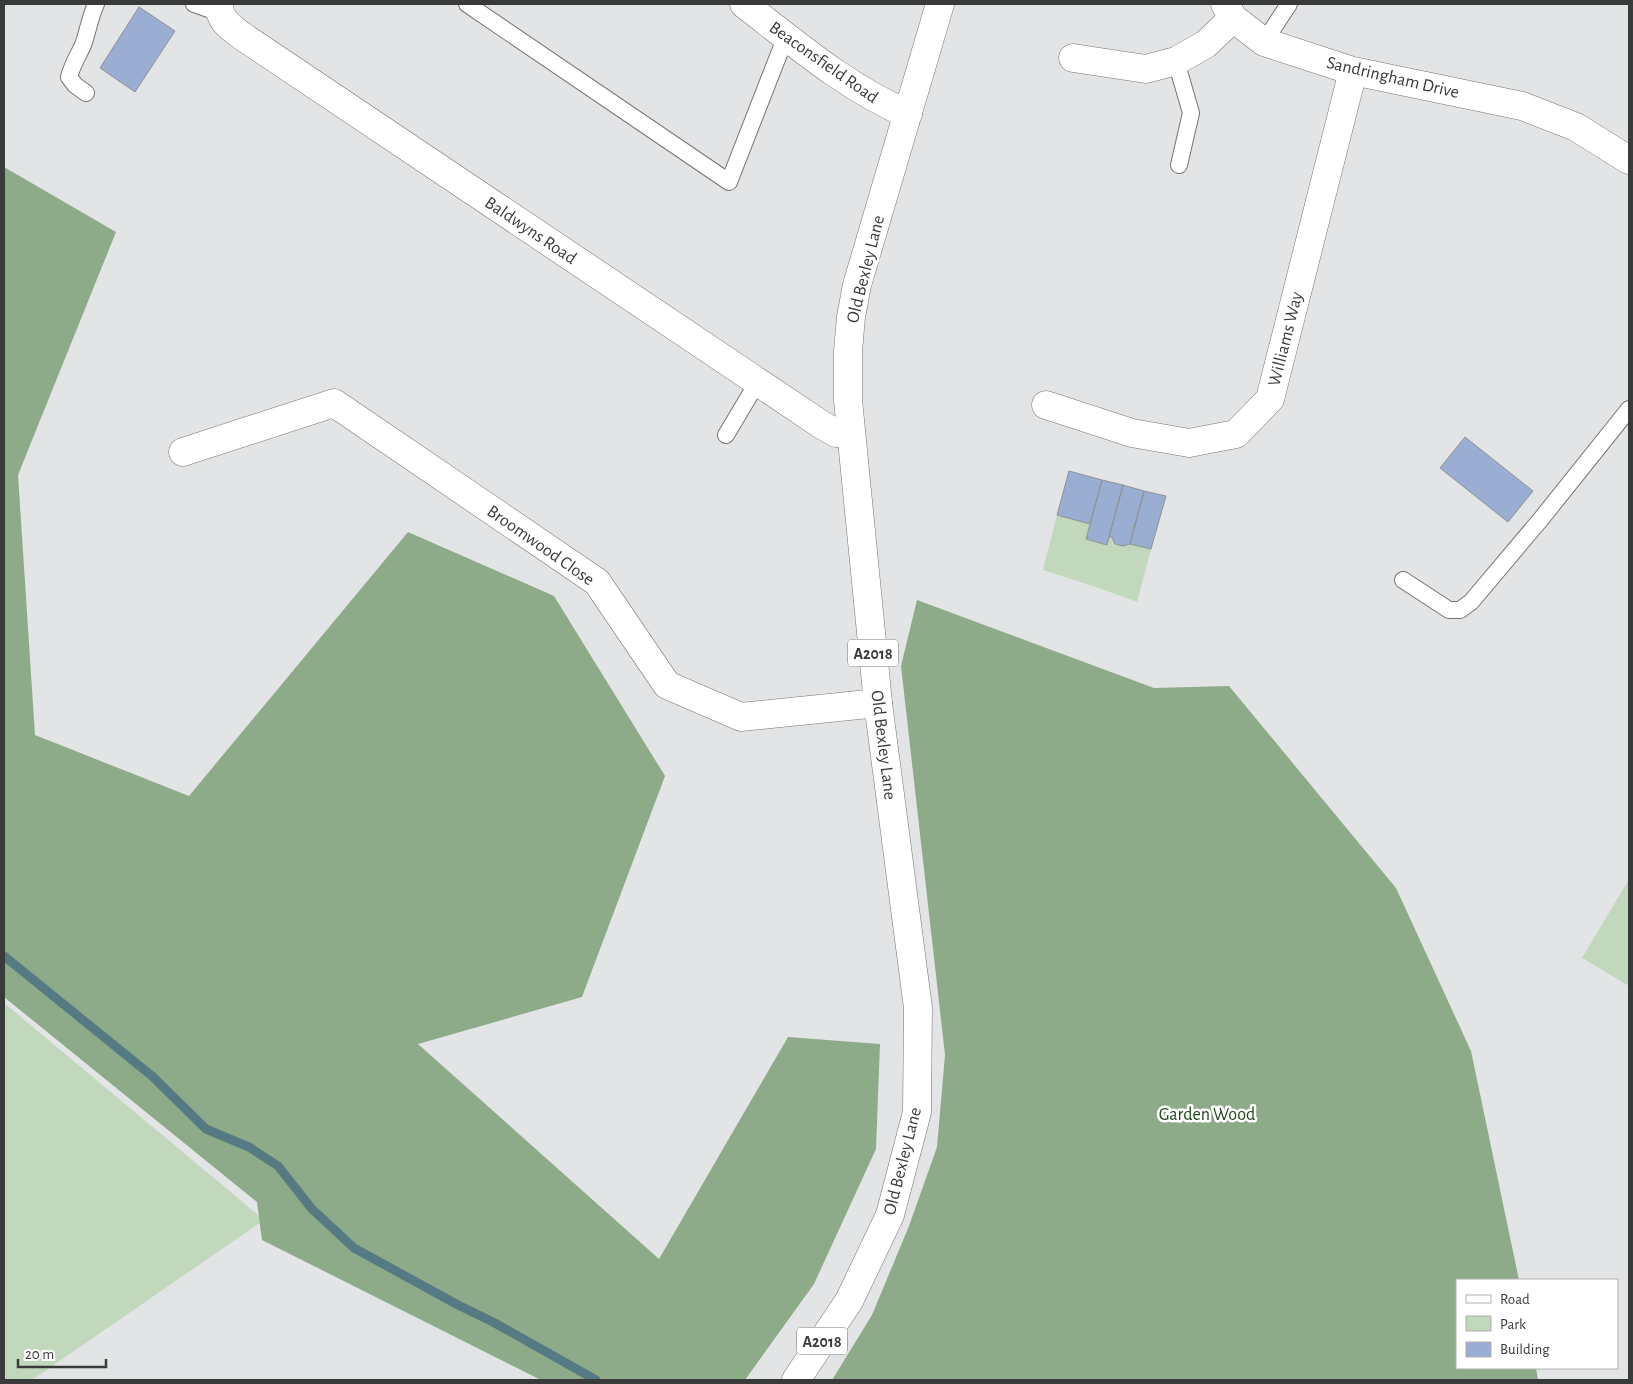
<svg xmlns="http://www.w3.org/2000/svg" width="1633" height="1384" font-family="'Alegreya Sans',sans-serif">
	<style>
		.green { fill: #c1d8bd }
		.forest { fill: #8eab89 }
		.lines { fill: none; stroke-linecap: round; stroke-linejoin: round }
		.stream { stroke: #567a84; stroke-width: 9 }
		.building { fill: #9aadd2; stroke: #909192 }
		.lane-casing { stroke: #747475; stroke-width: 18 }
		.street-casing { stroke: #747475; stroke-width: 29 }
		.primary-casing { stroke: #747475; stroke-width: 29 }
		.lane { stroke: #fff; stroke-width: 16 }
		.street { stroke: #fff; stroke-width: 28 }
		.primary { stroke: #fff; stroke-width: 28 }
		.labels { text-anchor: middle; stroke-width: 5; stroke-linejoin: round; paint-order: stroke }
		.shield { fill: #fff; stroke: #747575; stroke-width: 1 }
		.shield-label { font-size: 16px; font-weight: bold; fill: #393a3a }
		.street-label { font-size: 18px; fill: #393a3a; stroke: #fff }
		.park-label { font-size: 18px; fill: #1f4919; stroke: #fff }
	</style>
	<rect width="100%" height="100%" fill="#e3e4e5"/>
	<path class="green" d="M1057,515l33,9 17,20 2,-7h3l3,7 8,2 6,-3 22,6 -14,53 -41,-15 -53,-17z
		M1629,879v107l-47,-28z
		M4,1003l260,217 -232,160h-28z"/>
	<path class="forest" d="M4,167l112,65 -98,243 17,260 154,61 219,-264 146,64 111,180 -83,221 -164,47 241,215 129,-222 92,7 -4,105 -62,135 -69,96h-204l-279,-140 -5,-38 -253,-205z
		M917,600l237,88 75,-2 167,202 75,163 48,229h-62v88h79l2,12h-706l40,-65 37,-89 28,-79 8,-92 -44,-389z"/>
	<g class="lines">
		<path class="stream" d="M4,956l148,120 54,53 43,18 29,19 34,43 42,39 104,57 35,17 103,58"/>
	</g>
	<path class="building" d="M139,7l36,24 -40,61 -35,-24z
		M1465,437l68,54 -25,31 -68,-54z
		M1069,471l33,9 -12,44 -33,-9z
		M1102,480l21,5 -16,60 -21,-6z
		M1123,485l21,6 -14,53 -7,2 -8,-2 -3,-7h-3z
		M1144,491l22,5 -15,53 -21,-5z"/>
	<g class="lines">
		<g class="lane-casing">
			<path id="lane" d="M194,4l26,9
				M467,4l262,178 57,-146
				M1264,42l25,-38
				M1176,61l15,52 -12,52
				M86,93l-11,-8 -6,-8c3,-12 9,-21 14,-32 5,-14 7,-28 13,-41
				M726,435l31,-52
				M1403,580l46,30h11l11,-8 70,-83 88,-110"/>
		</g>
		<g class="street-casing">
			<path id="street" d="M219,4c0,16 11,23 23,32l580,389 14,8h14
				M744,4c52,40 103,84 164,110
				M1225,4l8,14 31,24 89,29 169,35 54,21 53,33
				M1073,58l73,11 30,-8 30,-17 27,-26
				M1046,405l86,28 57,10 47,-9 34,-35 83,-328
				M183,452l151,-49 263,179 70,103 74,32 137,-14"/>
		</g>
		<g class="primary-casing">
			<path id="primary" d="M796,1380l53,-79 41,-86 27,-103 1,-104 -40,-305 -30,-303v-49l3,-34 6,-32 83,-281"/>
		</g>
		<use href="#lane" class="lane"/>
		<use href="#street" class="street"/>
		<use href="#primary" class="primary"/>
	</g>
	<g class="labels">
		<g class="shield">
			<rect x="848" y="639.5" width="50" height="27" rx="4"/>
			<rect x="797" y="1327.5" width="50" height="27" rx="4"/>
		</g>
		<g class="shield-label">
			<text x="873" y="659">A2018</text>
			<text x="822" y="1347">A2018</text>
		</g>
		<g class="street-label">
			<text transform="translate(824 62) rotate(35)" y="6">Beaconsfield Road</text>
			<text transform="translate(1393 77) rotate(13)" y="6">Sandringham Drive</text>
			<text transform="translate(531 230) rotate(34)" y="6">Baldwyns Road</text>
			<text transform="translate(865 269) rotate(-76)" y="6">Old Bexley Lane</text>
			<text transform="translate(1285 339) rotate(-76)" y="6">Williams Way</text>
			<text transform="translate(541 545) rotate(35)" y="6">Broomwood Close</text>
			<text transform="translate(884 745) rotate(83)" y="6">Old Bexley Lane</text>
			<text transform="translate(902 1161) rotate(-76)" y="6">Old Bexley Lane</text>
		</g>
		<g class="park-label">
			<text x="1207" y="1120">Garden Wood</text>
		</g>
	</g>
	<rect width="1633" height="1384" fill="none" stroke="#393a3a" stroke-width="10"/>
	<rect x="1456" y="1279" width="162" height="90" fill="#ffffff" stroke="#b0b0b0"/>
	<rect x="1466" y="1295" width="25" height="8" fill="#ffffff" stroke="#b0b0b0"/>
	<text x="1500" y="1304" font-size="15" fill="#393a3a">Road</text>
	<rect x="1466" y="1316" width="25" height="15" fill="#c1d8bd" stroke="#b0b0b0"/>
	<text x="1500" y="1329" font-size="15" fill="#393a3a">Park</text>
	<rect x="1466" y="1342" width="25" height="15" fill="#9aadd2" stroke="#b0b0b0"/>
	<text x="1500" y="1354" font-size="15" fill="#393a3a">Building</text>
	<path d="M18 1359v8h88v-8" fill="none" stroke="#393a3a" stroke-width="2.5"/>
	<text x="25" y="1359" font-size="15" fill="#393a3a" stroke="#ffffff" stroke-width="4" paint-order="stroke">20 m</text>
</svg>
